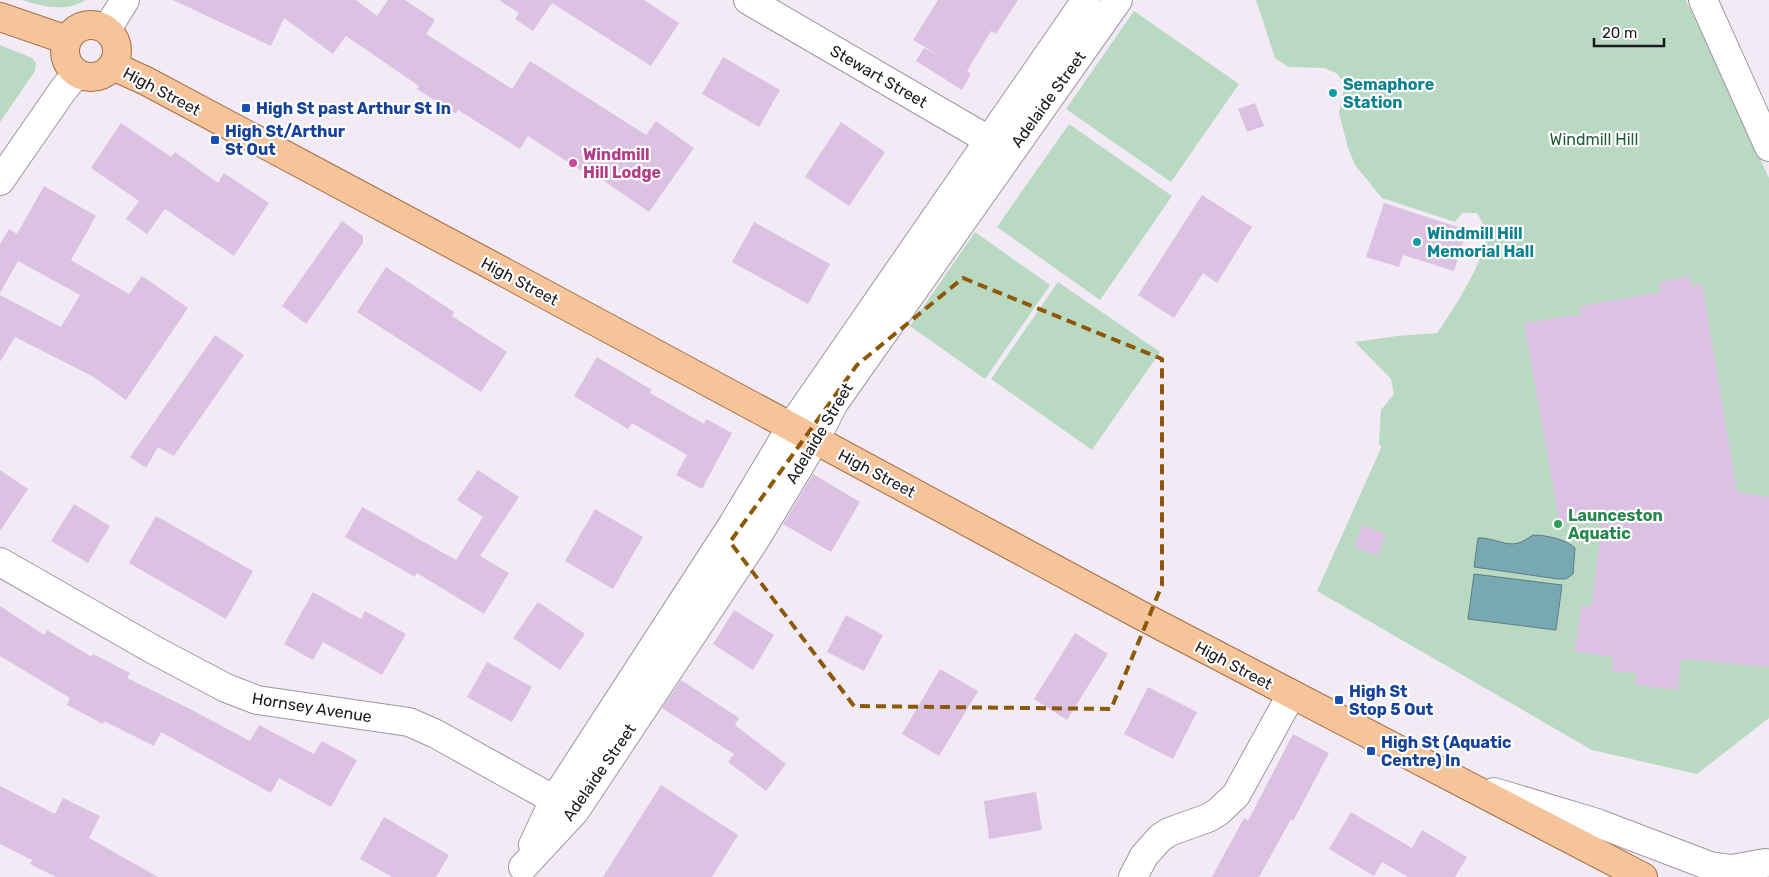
<svg xmlns="http://www.w3.org/2000/svg" width="1769" height="877" font-family="Rubik,sans-serif">
	<style>
		.green { fill: #b9d9c2 }
		.water { fill: #78a8b2; stroke: #5d7d86 }
		.building { fill: #dcc2e2 }
		.lines { fill: none; stroke-linecap: round; stroke-linejoin: round }
		.minor-casing { stroke: #9e96a0; stroke-width: 30 }
		.major-casing { stroke: #a66e42; stroke-width: 30 }
		.minor { stroke: #fff; stroke-width: 28 }
		.major { stroke: #f6c49a; stroke-width: 28 }
		.marked { fill: none; stroke: #8d5908; stroke-width: 4; stroke-dasharray: 10 6; stroke-linejoin: round }
		.culture-dot { fill: #0f9aa8; stroke: #fff; stroke-width: 2 }
		.transit-dot { fill: #1a4fb4; stroke: #fff; stroke-width: 2 }
		.hotel-dot { fill: #d1479c; stroke: #fff; stroke-width: 2 }
		.leisure-dot { fill: #2e9e5b; stroke: #fff; stroke-width: 2 }
		.labels { text-anchor: middle; stroke-width: 4.5; stroke-linejoin: round; paint-order: stroke }
		.street-label { font-size: 16px; fill: #1d1a1e; stroke: #fff }
		.culture-label { font-size: 16px; font-weight: bold; fill: #0d838f; stroke: #fff; text-anchor: start }
		.transit-label { font-size: 16px; font-weight: bold; fill: #164399; stroke: #fff; text-anchor: start }
		.park-label { font-size: 16px; fill: #235b38; stroke: #fff }
		.hotel-label { font-size: 16px; font-weight: bold; fill: #b23c85; stroke: #fff; text-anchor: start }
		.leisure-label { font-size: 16px; font-weight: bold; fill: #27864d; stroke: #fff; text-anchor: start }
	</style>
	<rect width="100%" height="100%" fill="#f2eaf5"/>
	<path class="green" d="M23,0h62c-16,12 -43,7 -62,0z
		M1256,0h430l83,178v540l-72,56 -105,-24 -275,-159 65,-145 -3,-1 2,-35 13,-16 -3,-15 -36,-37 42,-6 40,-3c14,-19 48,-74 49,-95 0,-10 -4,-17 -9,-25h-15l-7,9 -73,-24 -27,-33 -7,-17 -9,-35 6,-30 -9,-10 -12,-5 -36,-1 -13,-9z
		M1134,11l105,73 -68,98 -105,-73z
		M0,45l32,13 4,5 -1,8 -35,51z
		M1069,124l103,72 -72,104 -103,-73z
		M975,232l75,53 -65,94 -75,-53z
		M1058,282l102,70 -68,98 -101,-71z"/>
	<path class="water" d="M1533,535c12,0 33,4 42,13l-2,26 -7,5h-8l-84,-12 4,-29c14,-1 29,9 40,5 5,-1 10,-5 15,-8z
		M1474,574l88,11 -6,45 -88,-11z"/>
	<path class="building" d="M173,0h183l21,16 11,-16h17l30,20 -9,14 86,55 18,-28 116,74 10,-14 38,27 -45,64 -55,-38 -3,3 -63,-41 -8,13 -62,-39 -2,4 -39,-25 2,-3 -73,-50 -13,18 -49,-36 -13,28z
		M499,0h145l35,23 -28,43 -99,-63 -19,28 -18,-12 4,-6z
		M938,0h80l-22,34 -5,-3 -24,40 4,3 -9,16 -46,-29 8,-13 18,9 -29,-17z
		M723,57l57,33 -21,37 -57,-33z
		M1255,103l9,23 -17,6 -9,-23z
		M841,122l44,30 -36,54 -44,-29z
		M121,123l50,34 4,-5 43,31 6,-10 45,30 -35,53 -69,-47 -18,25 -21,-15 13,-18 -48,-33z
		M44,186l52,30 -25,44 58,34 13,-18 46,32 -62,92 -34,-24 -77,-39 -15,25v-67l61,32 19,-32 -62,-34 -18,32v-49l9,-15 8,5z
		M1202,195l50,32 -35,56 -14,-10 -29,45 -36,-23z
		M1384,203l83,27 -13,41 -51,-16 -4,12 -33,-10z
		M342,221l21,15v7l-57,81 -24,-18z
		M754,222l76,42 -22,40 -76,-42z
		M386,267l68,45 -2,4 55,36 -26,40 -124,-80z
		M1690,276l2,11 10,-4 35,209 32,5v170l-88,-8 -3,31 -43,-5 1,-12 -25,-2 2,-14 -39,-5 7,-46h10l11,-81 -43,-4 -35,-198 57,-9 -1,-8 81,-14 -2,-10z
		M215,335l29,20 -70,101 -16,-9 -12,21 -16,-11z
		M597,357l55,33 -2,3 54,31 2,-5 26,14 -30,56 -26,-14 11,-20 -55,-32 -4,6 -54,-33z
		M0,470l28,19 -28,42z
		M478,470l41,27 -39,59 29,17 -25,41 -67,-41 -2,4 -70,-40 17,-30 94,53 27,-43 -26,-17z
		M813,474l47,28 -29,50 -48,-28z
		M74,504l36,22 -22,37 -37,-22z
		M595,509l48,28 -30,52 -48,-28z
		M156,516l97,55 -27,48 -97,-56z
		M1362,525l24,9 -8,22 -24,-9z
		M313,592l48,27 4,-8 41,23 -24,41 -59,-33 -10,18 -29,-16z
		M538,602l47,32 -25,36 -47,-32z
		M0,606l44,29 3,-5 45,27 1,-3 37,19 -3,5 63,31 60,32 9,-16 55,29 8,-13 35,19 -26,47 -52,-29 -8,15 -110,-61 -7,14 -50,-25 -1,3 -36,-19 3,-7 -70,-42z
		M734,610l40,25 -21,35 -40,-26z
		M846,615l37,20 -19,36 -37,-19z
		M1075,633l33,21 -41,66 -33,-21z
		M487,662l45,25 -20,35 -45,-25z
		M940,669l38,22 -39,65 -37,-22z
		M681,680l58,38 -4,7 51,39 -20,27 -38,-29 6,-8 -72,-46z
		M1148,687l49,25 -24,47 -49,-25z
		M1293,734l36,19 -36,68 -2,-2 -32,58h-47l32,-59 4,3z
		M661,785l77,50 -26,42h-109z
		M0,786l55,28 8,-16 37,18 -11,22 69,39h-102l-26,-13 2,-4 -32,-16z
		M1036,792l6,38 -53,9 -5,-38z
		M1351,812l61,36 10,-18 45,27 -12,20h-47l-26,-15 -8,14 -45,-27z
		M384,817l65,38 -13,22h-44l-32,-18z"/>
	<g class="lines">
		<g class="minor-casing">
			<path id="minor" d="M748,0l256,149
				M1703,0l66,147
				M107,29l18,-29
				M0,181l63,-91 14,-17
				M0,562l154,88 72,38 31,12 152,22 27,12 133,74
				M1494,792l103,31 113,43 22,3 33,-6
				M533,845l21,-45 179,-276 58,-97 295,-427
				M523,867l52,-56 180,-271 60,-100 19,-37 284,-403
				M1133,877l11,-21 16,-18 9,-6 39,-14 10,-6 18,-17 55,-100"/>
		</g>
		<g class="major-casing">
			<path id="major" d="M0,17l67,23
				M65 51a26 26 0 1 1 52 0a26 26 0 1 1-52 0Z
				M113,66l33,15 343,183 653,352 501,261"/>
		</g>
		<use href="#minor" class="minor"/>
		<use href="#major" class="major"/>
	</g>
	<path class="marked" d="M963,278l199,81v226l-51,124 -257,-3 -124,-164 127,-177z"/>
	<g class="culture-dot">
		<circle cx="1333" cy="93" r="5"/>
		<circle cx="1417" cy="242" r="5"/>
	</g>
	<g class="transit-dot">
		<rect x="241" y="103" width="10" height="10" rx="2.5"/>
		<rect x="210" y="135" width="10" height="10" rx="2.5"/>
		<rect x="1334" y="695" width="10" height="10" rx="2.5"/>
		<rect x="1366" y="746" width="10" height="10" rx="2.5"/>
	</g>
	<circle class="hotel-dot" cx="573" cy="163" r="5"/>
	<circle class="leisure-dot" cx="1558" cy="524" r="5"/>
	<g class="labels">
		<g class="street-label">
			<text transform="translate(879 76) rotate(30)" y="6">Stewart Street</text>
			<text transform="translate(162 91) rotate(28)" y="6">High Street</text>
			<text transform="translate(1048 99) rotate(-54)" y="6">Adelaide Street</text>
			<text transform="translate(520 281) rotate(28)" y="6">High Street</text>
			<text transform="translate(819 433) rotate(-59)" y="6">Adelaide Street</text>
			<text transform="translate(877 473) rotate(28)" y="6">High Street</text>
			<text transform="translate(1234 665) rotate(28)" y="6">High Street</text>
			<text transform="translate(312 707) rotate(9)" y="6">Hornsey Avenue</text>
			<text transform="translate(599 772) rotate(-55)" y="6">Adelaide Street</text>
		</g>
		<g class="culture-label">
			<text x="1343" y="90">Semaphore<tspan x="1343" dy="18">Station</tspan></text>
			<text x="1427" y="239">Windmill Hill<tspan x="1427" dy="18">Memorial Hall</tspan></text>
		</g>
		<g class="transit-label">
			<text x="256" y="114">High St past Arthur St In</text>
			<text x="225" y="137">High St/Arthur<tspan x="225" dy="18">St Out</tspan></text>
			<text x="1349" y="697">High St<tspan x="1349" dy="18">Stop 5 Out</tspan></text>
			<text x="1381" y="748">High St (Aquatic<tspan x="1381" dy="18">Centre) In</tspan></text>
		</g>
		<g class="park-label">
			<text x="1594" y="145">Windmill Hill</text>
		</g>
		<g class="hotel-label">
			<text x="583" y="160">Windmill<tspan x="583" dy="18">Hill Lodge</tspan></text>
		</g>
		<g class="leisure-label">
			<text x="1568" y="521">Launceston<tspan x="1568" dy="18">Aquatic</tspan></text>
		</g>
	</g>
	<path d="M1594 38v8h70v-8" fill="none" stroke="#1d1a1e" stroke-width="2.5"/>
	<text x="1602" y="38" font-size="15" fill="#1d1a1e" stroke="#ffffff" stroke-width="4" paint-order="stroke">20 m</text>
</svg>
